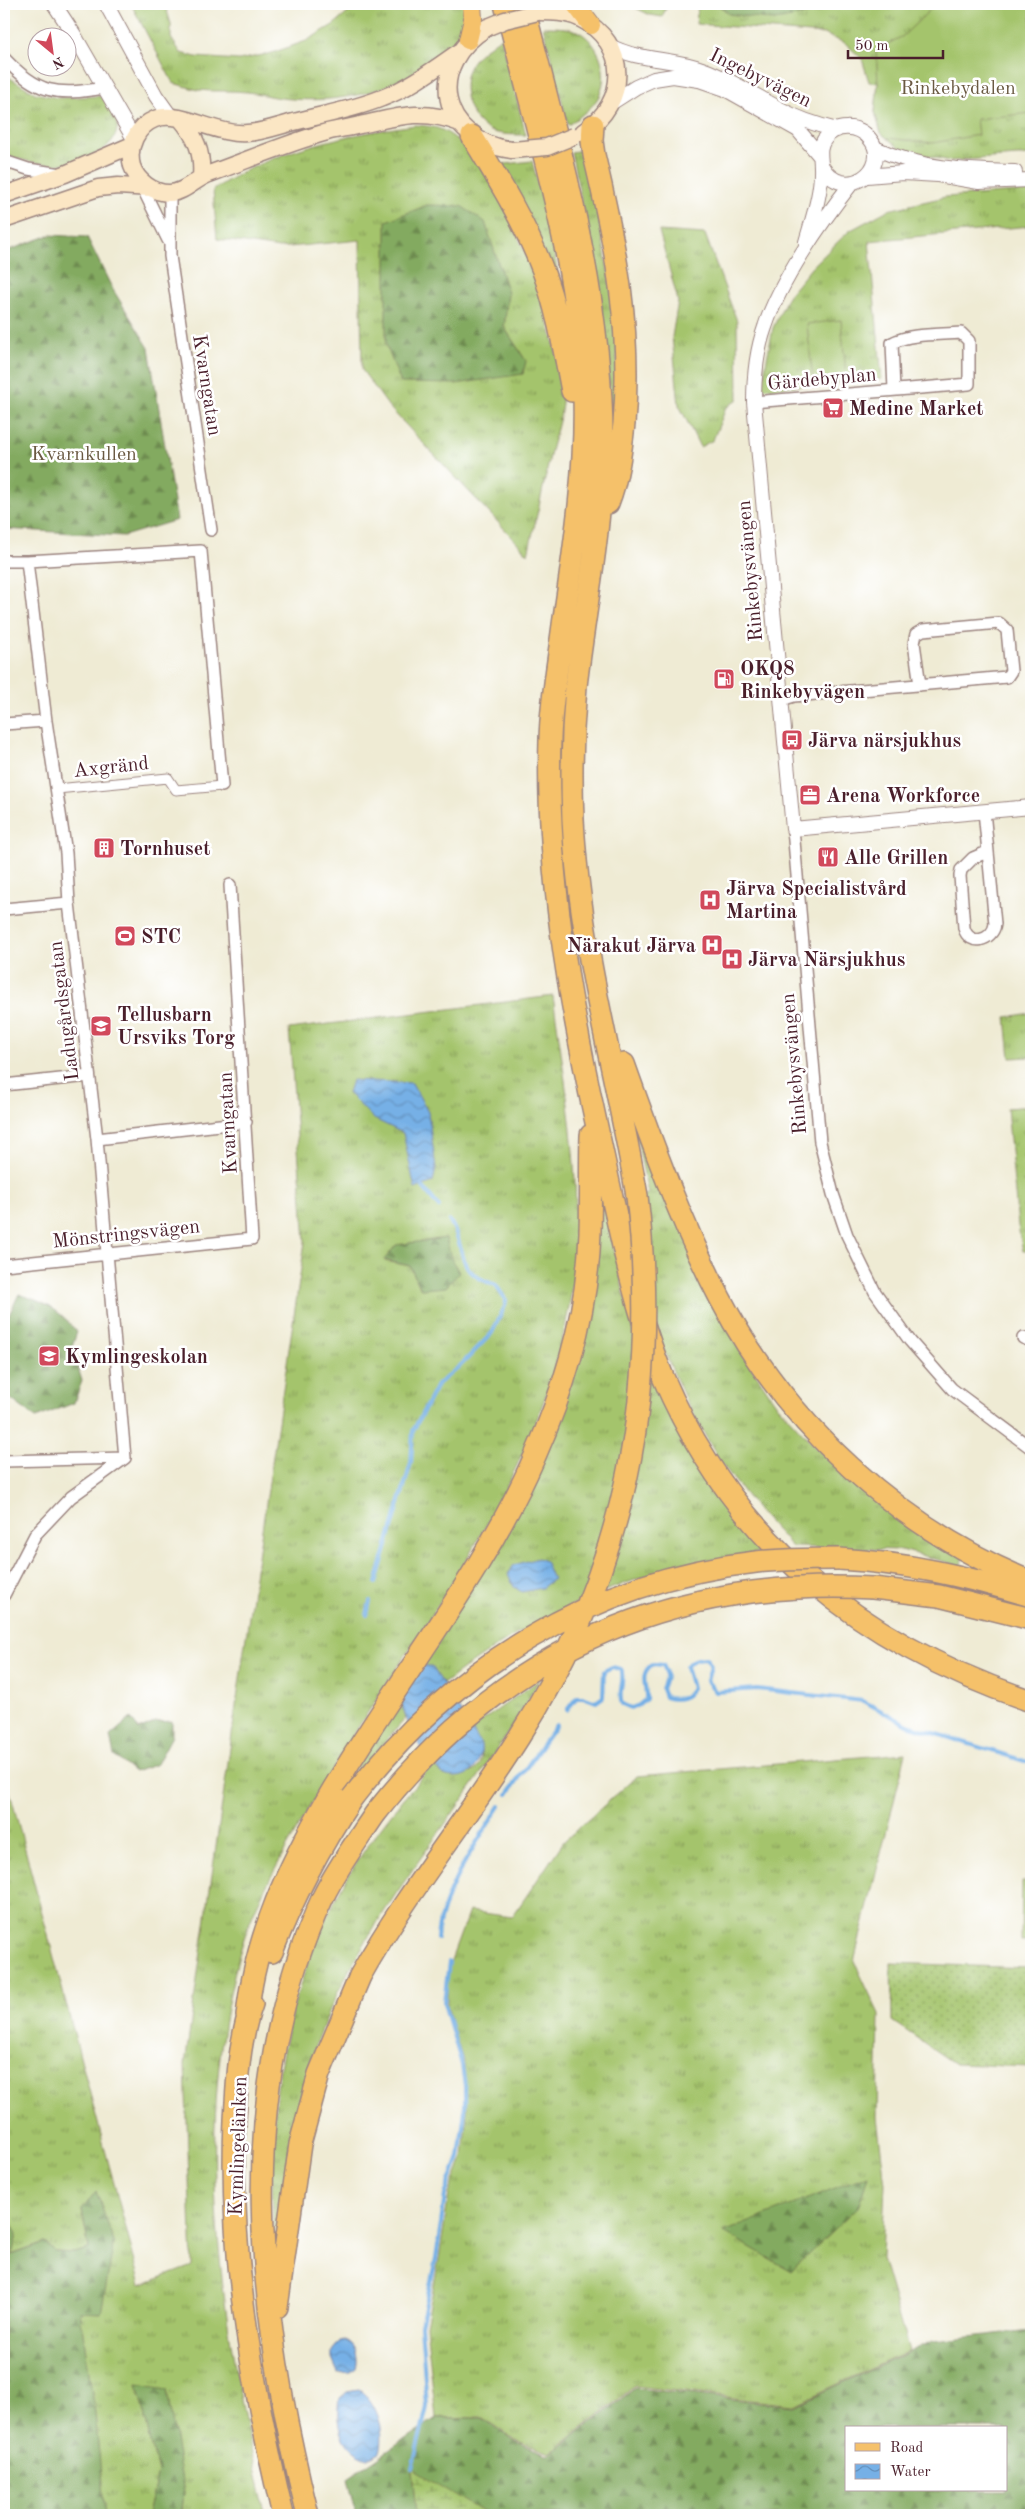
<svg xmlns="http://www.w3.org/2000/svg" width="1035" height="2519" font-family="'Old Standard TT',serif">
	<style>
		.grass { fill: url(#grass-tufts); stroke: #77724c; fill-rule: evenodd }
		.forest { fill: url(#forest-firs); stroke: #666446; fill-rule: evenodd }
		.wetland { fill: url(#wetland-marsh); stroke: #77724c }
		.garden { fill: url(#garden-dots); stroke: #77724c }
		.pitch { fill: #a4c46c; stroke: #77724c }
		.water { fill: url(#water-waves); stroke: #606888 }
		.lines { fill: none; stroke-linecap: round; stroke-linejoin: round }
		.stream { stroke: #76b0e6; stroke-width: 4 }
		.pedestrian-casing { stroke: #9c8580; stroke-width: 11 }
		.minor-casing { stroke: #9c8580; stroke-width: 14 }
		.tertiary-casing { stroke: #9c8580; stroke-width: 16 }
		.secondary-casing { stroke: #9c8580; stroke-width: 19 }
		.primary-casing { stroke: #9c8580; stroke-width: 20 }
		.motorway-casing { stroke: #9c8580; stroke-width: 24 }
		.pedestrian { stroke: #fff; stroke-width: 9 }
		.minor { stroke: #fff; stroke-width: 11 }
		.tertiary { stroke: #fff; stroke-width: 14 }
		.secondary { stroke: #fbe6c4; stroke-width: 16 }
		.primary { stroke: #f5c16b; stroke-width: 18 }
		.motorway { stroke: #f5c16b; stroke-width: 21 }
		.secondary-bridge-casing { stroke: #9c8580; stroke-width: 19; stroke-linecap: butt }
		.motorway-bridge-casing { stroke: #9c8580; stroke-width: 24; stroke-linecap: butt }
		.secondary-bridge { stroke: #fbe6c4; stroke-width: 16 }
		.motorway-bridge { stroke: #f5c16b; stroke-width: 21 }
		.labels { text-anchor: middle; stroke-width: 5; stroke-linejoin: round; paint-order: stroke }
		.street-label { font-size: 20px; fill: #4a1f2b; stroke: #fff }
		.park-label { font-size: 20px; fill: #6a5942; stroke: #fff }
		.poi-label { font-size: 20px; font-weight: bold; fill: #4a1f2b; stroke: #fff; text-anchor: start }
	</style>
	<defs>
		<pattern id="grass-tufts" width="24" height="20" patternUnits="userSpaceOnUse" patternTransform="scale(1.25)"><rect width="24" height="20" fill="#a4c46c"/><path d="M3 7l-1-3M5 7V3M7 7l1-3M15 17l-1-3M17 17v-4M19 17l1-3" fill="none" stroke="#889f59"/></pattern>
		<pattern id="forest-firs" width="22" height="20" patternUnits="userSpaceOnUse" patternTransform="scale(1.25)"><rect width="22" height="20" fill="#83aa60"/><path d="M5 1l3.5 6h-7zM16 11l3.5 6h-7z" fill="#6d8a4f"/></pattern>
		<pattern id="wetland-marsh" width="20" height="14" patternUnits="userSpaceOnUse" patternTransform="scale(1.25)"><rect width="20" height="14" fill="#a4c46c"/><path d="M1 5h8M5 5V1M11 12h8M15 12V8" fill="none" stroke="#889f59"/></pattern>
		<pattern id="garden-dots" width="8" height="8" patternUnits="userSpaceOnUse" patternTransform="scale(1.25)"><rect width="8" height="8" fill="#a4c46c"/><path d="M2 2h.1M6 6h.1" fill="none" stroke="#889f59" stroke-width="1.8" stroke-linecap="round"/></pattern>
		<pattern id="water-waves" width="16" height="10" patternUnits="userSpaceOnUse" patternTransform="scale(1.25)"><rect width="16" height="10" fill="#76b0e6"/><path d="M0 5q4-4 8 0t8 0" fill="none" stroke="#638fbb"/></pattern>
	</defs>
	<rect width="100%" height="100%" fill="#fff"/>
	<filter id="ink" filterUnits="userSpaceOnUse"><feTurbulence type="fractalNoise" baseFrequency=".02" numOctaves="2"/><feDisplacementMap in="SourceGraphic" scale="10" xChannelSelector="R" yChannelSelector="G"/><feConvolveMatrix kernelMatrix="1 2 1 2 8 2 1 2 1" color-interpolation-filters="sRGB"/></filter>
	<filter id="wash" filterUnits="userSpaceOnUse"><feTurbulence type="fractalNoise" baseFrequency=".0096" numOctaves="4" result="noise"/><feDisplacementMap in="SourceGraphic" scale="20" xChannelSelector="R" yChannelSelector="G"/><feGaussianBlur stdDeviation="1.12" result="paint"/><feColorMatrix in="noise" values="0 0 0 0 0 0 0 0 0 0 0 0 0 0 0 0 0 1.4 0 .05"/><feComposite in="paint" operator="in"/></filter>
	<g filter="url(#wash)">
		<rect width="100%" height="100%" fill="#efebd4"/>
		<path class="grass" d="M131,4h34l6,20v14l10,15 15,4 43,3 33,-7 34,-12 27,-16 26,-21h107l-2,25c-47,57 -111,77 -183,69 -11,-1 -22,-5 -34,-6 -16,-2 -33,0 -49,-2 -8,-2 -17,-5 -25,-7z
			M628,4h40l-6,13 -12,-2z
			M698,4h19l12,10 91,-2 5,-8h206v151l-81,6 -48,-11 -21,-17 -6,-21 3,-29 -9,-1 -7,-23 -17,-16 -21,-9 -128,-10z
			M543,27c10,0 25,0 34,4 23,11 33,43 22,65 -6,12 -20,21 -31,29z
			M501,37l25,98c-10,0 -25,0 -35,-4 -22,-11 -33,-43 -21,-65 6,-12 20,-20 31,-29z
			M10,78l25,15 23,5 42,-2c36,32 10,58 -27,66 -23,6 -47,-1 -69,-7v-75z
			M416,125c8,1 18,1 26,5 58,25 123,211 120,273 -1,15 -7,32 -11,48 -7,34 -15,68 -23,103l-139,-147 -27,-37 -2,-130 -81,8 -62,-9 -4,-49c58,-40 134,-56 203,-65zM386,221l122,72 -4,34 22,34z
			M583,150c16,69 31,135 34,206 1,27 2,52 -3,79l-15,-152 -28,-131z
			M532,161l19,71 14,89 -68,-156z
			M1031,191v35l-162,15 13,138 -121,10 12,-61 15,-32 24,-29 37,-36 39,-21 57,-13z
			M659,231l46,3 32,87 1,78 -12,9 -13,32 -13,7 -21,-42 -7,-68 6,-36z
			M553,996c12,86 27,171 22,258 -9,160 -103,302 -190,432 -31,47 -61,95 -89,145 -22,40 -45,79 -57,124 -49,185 -16,378 27,560h-85l3,-22 -46,-108 20,87 -10,43h-144v-232l97,29 -19,-102 7,39 -15,4 -19,-1 -10,-9 -34,12 -1,-34 -6,3v-47l2,-5h-2v-402l137,515 51,-19 -7,-202 58,-407 62,-415 -16,-213zM451,1258l8,15 -38,16 -11,-23 -25,-5z
			M1031,1013v44l-21,1 -4,-41z
			M1031,1106v145h-8l-5,-25 -11,-118z
			M632,1115l103,228 42,62 47,51 54,47 86,54 -4,9 -58,-16 -110,-3 -37,-40 -36,-47 -33,-59 -31,-71 -32,-131 25,-5z
			M597,1175l36,157 30,71 22,41 30,49 50,59c-120,12 -227,59 -322,132l-10,-16 -11,-4 133,-232z
			M539,1680c-59,110 -147,201 -202,314 -40,84 -54,179 -63,271 -2,-63 -4,-135 6,-197 11,-66 35,-134 68,-192 24,-40 54,-76 85,-112l11,11c38,3 48,-14 27,-46z
			M400,1699l6,19 -40,45 -37,48z
			M906,1753l-52,208 25,53 -2,103 8,67 -3,75 27,92 -116,54 -158,-19 -84,67 -33,-11 -37,-25 -45,1 -10,-93 13,-66 10,-65 14,-36 4,-48 -3,-46 -13,-42 -4,-19v-20l3,-20 19,-52 43,6 52,-76 73,-65z"/>
		<path class="forest" d="M717,4h108l-5,8 -45,8 -46,-6z
			M428,205l33,1 24,16 23,71 -4,34 22,34 -3,13 -67,10 -55,-1 -15,-38v-124z
			M50,235l37,2 25,51 37,60 28,172 -53,16 -120,-7v-277z
			M446,1238l5,20 8,15 -13,14 -25,2 -11,-23 -26,-6 12,-15z
			M19,1294c27,9 40,15 58,38l-5,15 10,34 -8,22 -38,15 -32,-24v-69z
			M131,1718l8,12 17,-8 16,-1v15l-15,28 -23,8 -20,-16 -4,-20z
			M868,2175l-10,32 -67,64 -67,-39z
			M96,2191l18,51 -13,71 -21,-1 15,101 10,102h-101v-291l6,-4 7,15 -5,20 33,-12 10,9 19,1 15,-4 -7,-39z
			M1031,2330v185h-544l-75,-45 4,45h-59l-9,-37 88,-60h45l36,25 33,12 85,-67 158,18 140,-65zM846,2428h160v62h-160z
			M137,2385l30,5 17,103 -3,22h-33l10,-43z"/>
		<path class="wetland" d="M412,2469l75,46h-71z"/>
		<path class="garden" d="M891,1963l140,5v99l-76,-3 -63,-43z"/>
		<path class="pitch" d="M936,4h95v109l-55,6 2,16 -45,8 -46,-5 -6,-5 -6,-21 3,-29 -2,-33 27,-14z
			M841,320l5,55 -33,6 -6,-57z
			M1022,1881h9v60h-10z"/>
		<path class="water" d="M352,1080l60,3 16,29 8,56 -3,14 -18,7 -12,-56 -29,-14 -26,-26z
			M538,1558l7,3 8,18 -11,9 -20,4 -8,-5 -6,-13 6,-9z
			M422,1664l11,4 48,76c3,22 -15,39 -37,31 -27,-26 -37,-48 -46,-85z
			M345,2340c11,5 14,17 11,28l-6,4 -12,1 -6,-14v-8l8,-10z
			M359,2390c18,11 27,42 21,62l-12,6c-27,-8 -32,-34 -28,-60l7,-6z"/>
		<g class="lines">
			<path class="stream" d="M423,1187l16,20
				M376,1583l35,-120 2,-32 24,-46 25,-21 30,-31 13,-27 1,-6 -10,-15c-44,-14 -27,-33 -46,-64
				M367,1615l3,-14
				M567,1710l10,-13h6l13,5 7,-5 1,-26 8,-4 9,2c5,11 -4,23 1,35l9,4 8,-3 7,-6c1,-14 -8,-25 7,-35l10,1c6,10 2,15 -1,24l3,8c11,4 23,1 27,-9l-6,-21c4,-7 11,-9 20,-9l5,8 -4,15 9,11 41,-3 106,12 45,24 123,38
				M508,1794l48,-69
				M437,1939c3,-45 39,-96 63,-133
				M412,2469l15,-62 -6,-82 15,-66 9,-64 14,-38 6,-47v-24l-3,-21 -18,-62 5,-41"/>
		</g>
	</g>
	<g filter="url(#ink)">
		<g class="lines">
			<g class="pedestrian-casing">
				<path id="pedestrian" d="M57,789l111,-11 8,12 46,-4"/>
			</g>
			<g class="minor-casing">
				<path id="minor" d="M4,58c34,36 52,38 100,30
					M4,161l24,8 33,5
					M142,187l26,53
					M170,193v63l41,274
					M754,402l215,-18v-43l-8,-8c-22,2 -50,0 -69,10l2,47
					M4,561h23l174,-10 21,235
					M27,561l19,160 20,132 3,50 28,236 28,319
					M781,700l13,-4 213,-19 4,-6 -4,-41 -8,-7 -76,7 -7,4 -2,9 6,42
					M4,724l42,-3
					M984,811l11,113c-2,17 -26,23 -31,4l-4,-52 1,-6 12,-12 14,-6
					M793,829l27,313 13,52 14,41 28,57 35,49 42,48 79,59
					M4,909l65,-6
					M4,1085l85,-9
					M97,1139l149,-17
					M4,1265l248,-26 -22,-354
					M1023,1338l8,3
					M4,1461l121,-3
					M4,1595l31,-60 36,-38 54,-39"/>
			</g>
			<g class="tertiary-casing">
				<path id="tertiary" d="M54,4l19,29 61,106
					M106,4l50,92 15,21
					M610,46c29,15 62,12 92,23 28,10 52,26 78,40 18,10 37,16 57,21
					M611,103l25,-16 18,-8 19,-3 26,4 26,9 73,41 22,26
					M875,148c45,21 91,23 140,24
					M867,176l36,-3 35,2 41,7 52,-2
					M851,184c-30,38 -71,97 -86,143 -9,25 -11,50 -11,75l39,427 238,-22
					M806,242c7,-25 16,-50 15,-75 0,-10 -3,-18 3,-27 11,-16 34,-16 46,-1 23,28 -26,67 -49,26"/>
			</g>
			<g class="secondary-casing">
				<path id="secondary" d="M538,12c13,0 29,0 41,6 51,25 50,85 4,114
					M488,27c-64,38 -49,113 24,123
					M456,54c-23,16 -47,34 -74,44 -27,11 -56,16 -84,23 -17,4 -34,11 -51,12 -30,3 -68,-24 -92,-14 -18,7 -28,28 -23,47 5,15 21,27 37,27 16,0 27,-15 40,-19 39,-14 78,-31 118,-42 11,-3 22,-4 33,-7 37,-8 62,-17 100,-2
					M180,118c16,19 23,34 21,59
					M4,195l61,-21 67,-29
					M4,220l94,-32 20,-2 33,2"/>
			</g>
			<g class="primary-casing">
				<path id="primary" d="M575,4l16,21
					M468,40l5,-21 -1,-15"/>
			</g>
			<g class="motorway-casing">
				<path id="motorway" d="M505,4c32,128 74,260 79,393 2,77 -10,152 -21,228 -5,38 -12,76 -13,114 -4,132 19,260 47,388 18,81 34,173 66,250 72,167 199,267 368,324
					M523,4c37,146 81,294 79,447 0,78 -17,157 -26,235 -4,44 -5,89 -3,133 6,127 43,252 64,377
					M593,125l-1,16 2,14c22,92 38,175 30,269 -3,27 -6,54 -16,79
					M472,136c26,43 52,85 70,132 15,40 22,81 30,123
					M624,1064c28,79 57,159 96,234 66,127 179,230 311,284
					M839,1559c68,4 127,17 192,37
					M873,1588l66,8 92,23
					M272,1952c22,-57 46,-103 80,-154
					M252,2004c-13,36 -15,78 -17,116 -6,135 17,265 48,395
					M247,2016c8,-80 42,-151 82,-220 66,-114 153,-218 206,-340 31,-70 53,-147 55,-224 1,-33 0,-65 1,-97
					M277,2307l23,-163 19,-70 41,-98
					M308,2515c-51,-202 -76,-424 15,-618 14,-29 34,-56 52,-83"/>
			</g>
			<use href="#pedestrian" class="pedestrian"/>
			<use href="#minor" class="minor"/>
			<use href="#tertiary" class="tertiary"/>
			<use href="#secondary" class="secondary"/>
			<use href="#primary" class="primary"/>
			<use href="#motorway" class="motorway"/>
			<g class="secondary-bridge-casing">
				<path id="secondary-bridge" d="M488,27l17,-7 33,-8
					M512,150l35,-3 27,-11"/>
			</g>
			<g class="motorway-bridge-casing">
				<path id="motorway-bridge" d="M352,1798c100,-130 239,-218 404,-236 27,-3 55,-3 83,-3
					M375,1814c127,-162 293,-237 498,-226
					M360,1976c47,-84 108,-158 159,-239 107,-169 141,-344 118,-541"/>
			</g>
			<use href="#secondary-bridge" class="secondary-bridge"/>
			<use href="#motorway-bridge" class="motorway-bridge"/>
		</g>
	</g>
	<defs>
		<g id="supermarket-square" transform="scale(1.125)"><rect x="-9" y="-9" width="18" height="18" rx="4" fill="#d1495b" stroke="#fff"/><path d="M-6-5.5h2.5l.6 2H6L4.5 2H-2.5L-4.4-4H-6ZM-1.5 3.2a1.3 1.3 0 1 0 .1 0ZM3 3.2a1.3 1.3 0 1 0 .1 0Z" fill="#fff"/></g>
		<g id="fuel-square" transform="scale(1.125)"><rect x="-9" y="-9" width="18" height="18" rx="4" fill="#d1495b" stroke="#fff"/><path d="M-5.5-6h7V0h2V4h1.3V-2.5L3-4.5l.8-.8L6-3V5H2.5V1h-1V6h-7ZM-4.2-4.7v3.2H.2V-4.7Z" fill="#fff"/></g>
		<g id="bus-square" transform="scale(1.125)"><rect x="-9" y="-9" width="18" height="18" rx="4" fill="#d1495b" stroke="#fff"/><path d="M-5-6H5V4H4V6H2V4H-2V6H-4V4H-5ZM-3.5-4V0h7V-4ZM-3.5 1.2v1.5H-2V1.2ZM2 1.2v1.5H3.5V1.2Z" fill="#fff"/></g>
		<g id="office-square" transform="scale(1.125)"><rect x="-9" y="-9" width="18" height="18" rx="4" fill="#d1495b" stroke="#fff"/><path d="M-6-3h4V-5.5h4V-3h4V5H-6ZM-1-4.5V-3h2v-1.5ZM-6 0V1H6V0Z" fill="#fff"/></g>
		<g id="building-square" transform="scale(1.125)"><rect x="-9" y="-9" width="18" height="18" rx="4" fill="#d1495b" stroke="#fff"/><path d="M-4-6H4V6H1V3H-1V6H-4ZM-2.5-4.3h1.7v1.8h-1.7ZM.8-4.3h1.7v1.8H.8ZM-2.5-1h1.7V.8h-1.7ZM.8-1h1.7V.8H.8Z" fill="#fff"/></g>
		<g id="restaurant-square" transform="scale(1.125)"><rect x="-9" y="-9" width="18" height="18" rx="4" fill="#d1495b" stroke="#fff"/><path d="M-5-6h1v4h1v-4h1v4h1v-4h1v5L-1.5 .5V6h-2V.5L-5-1ZM5-6V6H3V1.5H1.5Q1.5-4 5-6Z" fill="#fff"/></g>
		<g id="hospital-square" transform="scale(1.125)"><rect x="-9" y="-9" width="18" height="18" rx="4" fill="#d1495b" stroke="#fff"/><path d="M-5-5h3v3.5h4V-5h3V5h-3V1.5h-4V5h-3Z" fill="#fff"/></g>
		<g id="stadium-square" transform="scale(1.125)"><rect x="-9" y="-9" width="18" height="18" rx="4" fill="#d1495b" stroke="#fff"/><path d="M0-5a6.5 5 0 1 0 0 10a6.5 5 0 1 0 0-10ZM-3.5-1.8h7v3.6h-7Z" fill="#fff"/></g>
		<g id="school-square" transform="scale(1.125)"><rect x="-9" y="-9" width="18" height="18" rx="4" fill="#d1495b" stroke="#fff"/><path d="M0-5L7-2L0 1L-7-2ZM-4 1L0 2.5L4 1V4Q0 6-4 4Z" fill="#fff"/></g>
	</defs>
	<g fill-rule="evenodd">
		<use href="#supermarket-square" x="833" y="408"/>
		<use href="#fuel-square" x="724" y="679"/>
		<use href="#bus-square" x="792" y="740"/>
		<use href="#office-square" x="810" y="795"/>
		<use href="#building-square" x="104" y="848"/>
		<use href="#restaurant-square" x="828" y="857"/>
		<use href="#hospital-square" x="710" y="900"/>
		<use href="#stadium-square" x="125" y="936"/>
		<use href="#hospital-square" x="712" y="945"/>
		<use href="#hospital-square" x="732" y="959"/>
		<use href="#school-square" x="101" y="1026"/>
		<use href="#school-square" x="49" y="1356"/>
	</g>
	<g class="labels">
		<g class="street-label">
			<text transform="translate(761 77) rotate(26)" y="7">Ingebyvägen</text>
			<text transform="translate(822 378) rotate(-5)" y="7">Gärdebyplan</text>
			<text transform="translate(208 385) rotate(81)" y="7">Kvarngatan</text>
			<text transform="translate(749 571) rotate(-95)" y="7">Rinkebysvängen</text>
			<text transform="translate(111 766) rotate(-6)" y="7">Axgränd</text>
			<text transform="translate(63 1011) rotate(-97)" y="7">Ladugårdsgatan</text>
			<text transform="translate(793 1064) rotate(-95)" y="7">Rinkebysvängen</text>
			<text transform="translate(227 1123) rotate(-93)" y="7">Kvarngatan</text>
			<text transform="translate(126 1233) rotate(-6)" y="7">Mönstringsvägen</text>
			<text transform="translate(237 2146) rotate(-88)" y="7">Kymlingelänken</text>
		</g>
		<g class="park-label">
			<text x="958" y="94">Rinkebydalen</text>
			<text x="84" y="460">Kvarnkullen</text>
		</g>
		<g class="poi-label">
			<text x="849" y="415">Medine Market</text>
			<text x="740" y="675">OKQ8<tspan x="740" dy="23">Rinkebyvägen</tspan></text>
			<text x="808" y="747">Järva närsjukhus</text>
			<text x="826" y="802">Arena Workforce</text>
			<text x="120" y="855">Tornhuset</text>
			<text x="844" y="864">Alle Grillen</text>
			<text x="726" y="895">Järva Specialistvård<tspan x="726" dy="23">Martina</tspan></text>
			<text x="141" y="943">STC</text>
			<text x="696" y="952" text-anchor="end">Närakut Järva</text>
			<text x="748" y="966">Järva Närsjukhus</text>
			<text x="117" y="1021">Tellusbarn<tspan x="117" dy="23">Ursviks Torg</tspan></text>
			<text x="65" y="1363">Kymlingeskolan</text>
		</g>
	</g>
	<rect width="1035" height="2519" fill="none" stroke="#fff" stroke-width="20"/>
	<rect x="845" y="2426" width="162" height="65" fill="#ffffff" stroke="#b7a5aa"/>
	<rect x="855" y="2443" width="25" height="8" fill="#f5c16b" stroke="#b7a5aa"/>
	<text x="890" y="2452" font-size="15" fill="#4a1f2b">Road</text>
	<rect x="855" y="2464" width="25" height="15" fill="url(#water-waves)" stroke="#b7a5aa"/>
	<text x="890" y="2476" font-size="15" fill="#4a1f2b">Water</text>
	<g transform="translate(52 52) rotate(151)"><circle r="24" fill="#ffffff" stroke="#b7a5aa"/>
	<path d="M0-4L9 19L0 12L-9 19Z" fill="#d1495b"/>
	<text y="-8" font-size="14" font-weight="bold" text-anchor="middle" fill="#4a1f2b">N</text>
	</g>
	<path d="M848 50v8h95v-8" fill="none" stroke="#4a1f2b" stroke-width="2.5"/>
	<text x="855" y="50" font-size="15" fill="#4a1f2b" stroke="#ffffff" stroke-width="4" paint-order="stroke">50 m</text>
</svg>
